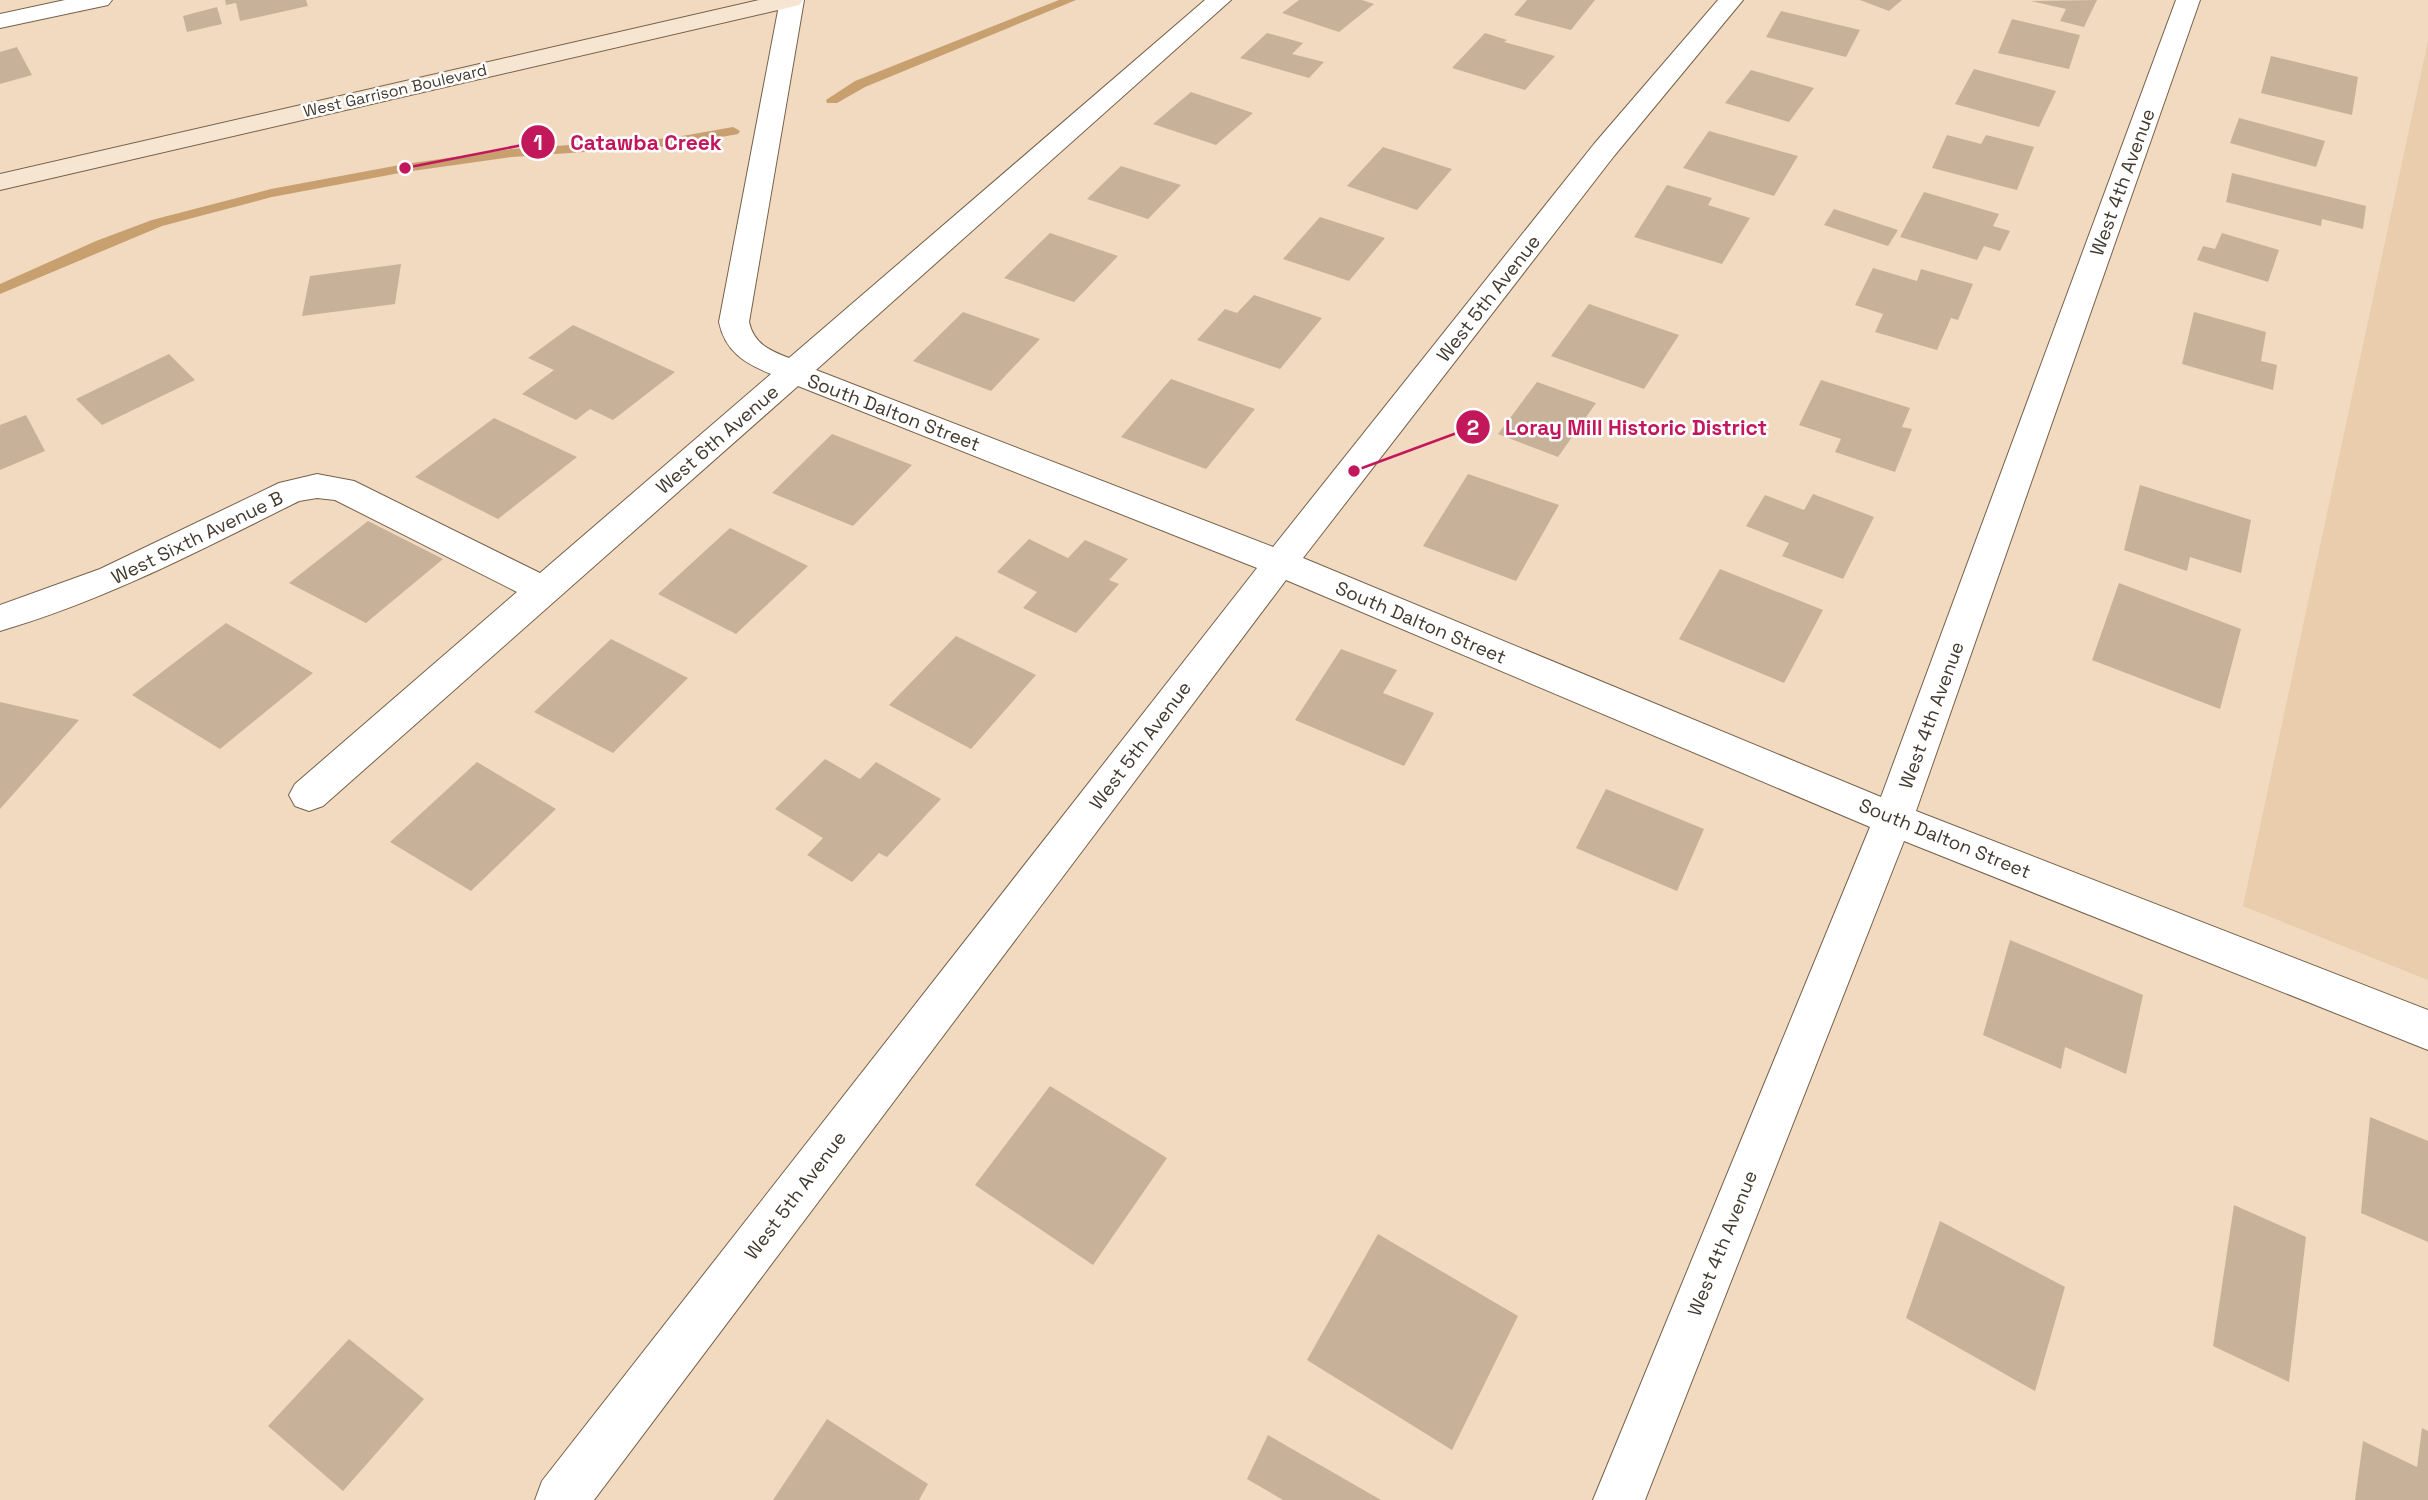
<svg xmlns="http://www.w3.org/2000/svg" width="2428" height="1500" font-family="'Space Grotesk',sans-serif">
	<style>
		.built { fill: #e9cdad }
		.lines { fill: none; stroke-linecap: round; stroke-linejoin: round }
		.stream { fill: #c89f6e; fill-rule: evenodd }
		.building { fill: #c7b198 }
		.minor-casing { stroke: #75614a; stroke-width: 2 }
		.secondary-casing { stroke: #75614a; stroke-width: 2 }
		.minor { fill: #fff; fill-rule: evenodd }
		.secondary { fill: #f6e5d0; fill-rule: evenodd }
		.labels { text-anchor: middle; stroke-width: 5; stroke-linejoin: round; paint-order: stroke }
		.far-street-label { font-size: 16px; fill: #433a2f; stroke: #fff }
		.street-label { font-size: 19px; fill: #433a2f; stroke: #fff }
		.leader { fill: none; stroke: #c2185b; stroke-width: 2.5 }
		.callout-dot { fill: #c2185b; stroke: #fff; stroke-width: 2.5 }
		.mark-label { font-size: 21px; text-anchor: middle; font-weight: bold; fill: #fff }
		.callout-label { font-size: 21px; text-anchor: middle; font-weight: bold; fill: #c2185b; stroke: #fff; stroke-width: 5; stroke-linejoin: round; paint-order: stroke }
	</style>
	<rect width="100%" height="100%" fill="#f1dac0"/>
	<path class="built" d="M2428,41v939l-185,-74z"/>
	<g class="lines">
		<path class="stream" d="M1059,0h17l-211,87 -28,16h-10l-1,-3 29,-19z
			M733,127l7,4 -2,3 -67,12 -159,11 -107,15 -133,25 -110,29 -162,68v-10l96,-43 56,-21 119,-31 134,-25 107,-15 159,-11z"/>
	</g>
	<path class="building" d="M225,0h81l2,6 -68,15 -4,-18 -10,2z
		M1299,0h63l12,4 -35,28 -57,-19z
		M1527,0h68l-24,30 -57,-15z
		M1860,0h42l-13,11z
		M2097,0l-13,27 -24,-6 6,-12 -35,-8z
		M217,7l5,17 -35,8 -4,-16z
		M1781,11l79,19 -14,27 -80,-20z
		M2012,19l68,16 -11,34 -71,-16z
		M1267,33l36,10 -11,11 32,8 -15,16 -69,-20z
		M1485,33l22,7 -3,2 51,14 -30,34 -73,-22z
		M17,47l15,28 -32,9v-32z
		M2271,56l87,21 -6,38 -91,-22z
		M1974,69l82,22 -17,36 -84,-23z
		M1751,70l63,18 -25,34 -64,-19z
		M1191,92l62,21 -37,32 -63,-21z
		M2239,118l86,23 -9,26 -86,-24z
		M1709,131l89,25 -24,40 -91,-28z
		M1947,135l34,9 5,-9 48,12 -17,43 -85,-22z
		M1383,147l69,22 -35,41 -70,-24z
		M1121,166l60,19 -33,34 -61,-20z
		M2232,173l134,33 -3,23 -41,-10 -1,7 -95,-24z
		M1667,185l45,13 -4,7 42,13 -28,46 -88,-27z
		M1924,192l75,22 -6,12 17,5 -10,20 -16,-5 -7,14 -77,-23z
		M1834,209l64,21 -10,16 -64,-21z
		M1320,217l65,21 -36,43 -66,-22z
		M1050,233l68,23 -44,46 -70,-24z
		M2222,233l57,17 -11,32 -71,-22 6,-14 12,3z
		M401,264l-6,40 -93,12 8,-40z
		M1873,268l44,13 4,-12 52,15 -15,36 -7,-2 -14,32 -62,-18 8,-18 -28,-9z
		M1254,295l68,23 -42,51 -83,-29 28,-31 12,4z
		M1589,304l90,31 -35,54 -93,-33z
		M963,312l77,27 -49,52 -78,-30z
		M2194,312l72,20 -5,29 16,4 -4,25 -91,-26z
		M573,325l102,47 -62,48 -23,-11 -14,11 -54,-26 32,-24 -26,-12z
		M169,354l26,26 -93,45 -26,-26z
		M1171,379l84,30 -49,60 -85,-32z
		M1821,380l89,28 -8,19 10,2 -17,43 -60,-20 6,-13 -42,-14z
		M1537,382l59,21 -38,54 -60,-23z
		M26,415l19,36 -45,19v-45z
		M494,418l83,39 -79,62 -83,-42z
		M832,434l80,31 -59,61 -81,-33z
		M1468,474l91,31 -43,76 -93,-35z
		M2140,485l111,35 -10,53 -51,-16 -3,14 -63,-21z
		M1813,494l61,23 -31,62 -61,-23 7,-13 -43,-17 19,-31 39,15z
		M368,521l75,38 -77,64 -77,-40z
		M730,528l78,38 -72,68 -78,-40z
		M1029,539l39,19 17,-18 43,19 -19,21 10,4 -43,49 -53,-25 14,-16 -40,-20z
		M1720,569l103,41 -39,73 -105,-44z
		M2119,583l122,46 -21,80 -128,-49z
		M226,623l87,50 -93,76 -88,-54z
		M956,636l80,39 -65,74 -82,-44z
		M611,639l77,39 -75,75 -79,-41z
		M1341,649l56,21 -14,23 51,20 -30,53 -109,-46z
		M0,702l79,18 -79,89z
		M825,759l35,20 16,-17 65,37 -54,58 -8,-4 -27,29 -45,-27 16,-17 -48,-29z
		M477,762l79,47 -85,82 -81,-49z
		M1606,789l98,40 -27,62 -101,-43z
		M2010,940l133,55 -17,79 -61,-27 -4,22 -78,-34z
		M1050,1086l117,72 -74,107 -118,-80z
		M2370,1117l58,24v101l-67,-29z
		M2234,1205l72,32 -17,145 -76,-36z
		M1940,1221l125,66 -30,104 -129,-73z
		M1378,1234l140,82 -66,134 -145,-90z
		M349,1339l75,60 -81,92 -75,-65z
		M827,1419l101,65 -9,16h-146z
		M2422,1428l6,3v69h-73l8,-59 54,26z
		M1268,1435l113,65h-98l-36,-21z"/>
	<g class="lines">
		<g class="minor-casing">
			<path id="minor" d="M65,0h47l-4,5 -108,23v-14z
				M780,0h24l-55,322c5,22 20,28 40,36l416,-358h26l-415,370 457,177 321,-403 124,-144h25l-129,156 -311,402 578,239 295,-797h24l-284,811 512,199v40l-524,-209 -259,659h-52l277,-673 -584,-247 -692,920h-59l7,-19 715,-913 -459,-182 -475,420 -14,5 -14,-5 -6,-11 6,-11 222,-192 -182,-92 -18,-2 -18,3c-98,49 -193,99 -299,130v-26l100,-36 179,-86 38,-9 37,7 186,92 231,-199c-27,-11 -46,-23 -52,-52z"/>
		</g>
		<g class="secondary-casing">
			<path id="secondary" d="M759,0h44l-4,5 -8,2 -791,183v-16z"/>
		</g>
		<use href="#minor" class="minor"/>
		<use href="#secondary" class="secondary"/>
	</g>
	<g class="labels">
		<g class="far-street-label">
			<text transform="translate(395 90) rotate(-13)" y="6">West Garrison Boulevard</text>
		</g>
		<g class="street-label">
			<text transform="translate(2122 182) rotate(-70)" y="7">West 4th Avenue</text>
			<text transform="translate(1488 298) rotate(-52)" y="7">West 5th Avenue</text>
			<text transform="translate(894 412) rotate(21)" y="7">South Dalton Street</text>
			<text transform="translate(717 439) rotate(-41)" y="7">West 6th Avenue</text>
			<text transform="translate(197 537) rotate(-26)" y="7">West Sixth Avenue B</text>
			<text transform="translate(1421 622) rotate(23)" y="7">South Dalton Street</text>
			<text transform="translate(1931 715) rotate(-70)" y="7">West 4th Avenue</text>
			<text transform="translate(1140 745) rotate(-53)" y="7">West 5th Avenue</text>
			<text transform="translate(1945 838) rotate(22)" y="7">South Dalton Street</text>
			<text transform="translate(795 1195) rotate(-53)" y="7">West 5th Avenue</text>
			<text transform="translate(1722 1243) rotate(-68)" y="7">West 4th Avenue</text>
		</g>
	</g>
	<path class="leader" d="M405 168L538 142M1354 471L1473 427"/>
	<g class="callout-dot">
		<circle cx="405" cy="168" r="7"/>
		<circle cx="1354" cy="471" r="7"/>
		<circle cx="538" cy="142" r="18"/>
		<circle cx="1473" cy="427" r="18"/>
	</g>
	<g class="mark-label">
		<text x="538" y="150">1</text>
		<text x="1473" y="435">2</text>
	</g>
	<g class="callout-label">
		<text x="646" y="150">Catawba Creek</text>
		<text x="1636" y="435">Loray Mill Historic District</text>
	</g>
</svg>
